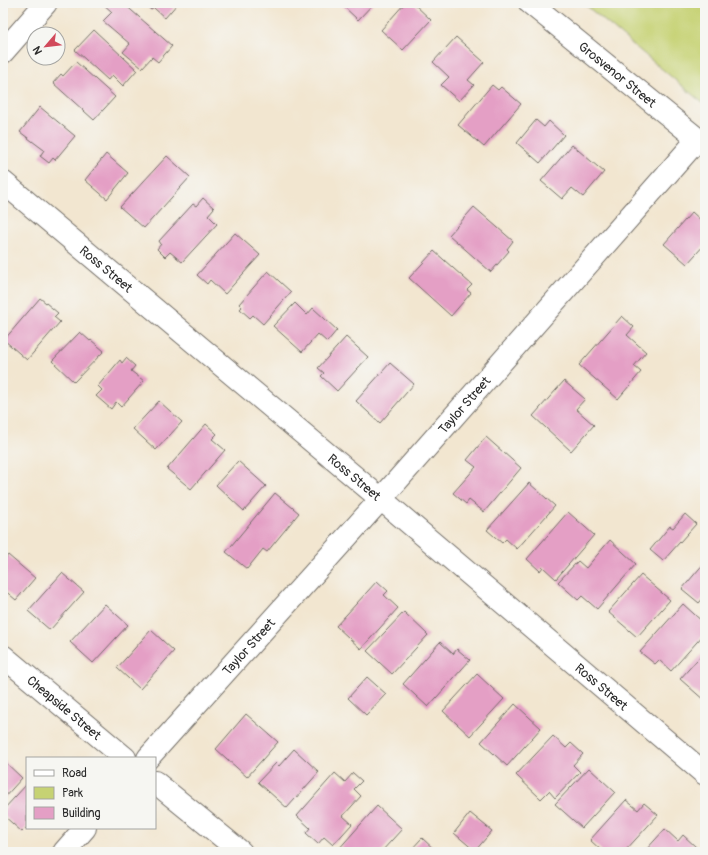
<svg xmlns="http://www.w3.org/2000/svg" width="708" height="855" font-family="Pangolin,sans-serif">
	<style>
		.green { fill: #c6d273; stroke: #787e4f }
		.building { fill: #e49fc5 }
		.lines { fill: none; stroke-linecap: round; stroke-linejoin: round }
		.minor-casing { stroke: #716c65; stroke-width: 24 }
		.minor { stroke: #fff; stroke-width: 22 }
		.labels { text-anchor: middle; stroke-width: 3.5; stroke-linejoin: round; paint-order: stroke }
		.street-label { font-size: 13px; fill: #2b2b2b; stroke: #f6f6f2 }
	</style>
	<rect width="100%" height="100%" fill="#f6f6f2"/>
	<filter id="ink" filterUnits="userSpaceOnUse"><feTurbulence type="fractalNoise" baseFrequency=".025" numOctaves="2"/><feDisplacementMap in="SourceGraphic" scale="8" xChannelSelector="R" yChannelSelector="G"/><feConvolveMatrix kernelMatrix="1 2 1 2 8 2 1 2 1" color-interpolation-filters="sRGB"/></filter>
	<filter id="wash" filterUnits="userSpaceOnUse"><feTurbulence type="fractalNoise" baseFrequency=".012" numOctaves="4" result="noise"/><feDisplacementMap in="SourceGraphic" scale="16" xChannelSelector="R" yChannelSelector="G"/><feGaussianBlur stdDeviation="0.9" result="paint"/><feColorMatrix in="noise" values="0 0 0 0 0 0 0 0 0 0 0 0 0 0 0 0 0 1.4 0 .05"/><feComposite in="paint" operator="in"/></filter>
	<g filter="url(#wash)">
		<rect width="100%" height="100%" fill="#f2e6d0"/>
		<path class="green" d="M583,3h122v102z"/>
		<g id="blocks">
			<path class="building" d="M102,3h21l49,43 -14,16 -6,-5 -10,11 -19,-16 7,-8 -27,-23 9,-9z
				M143,3h35l-13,15 -11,-10 -3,2z
				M340,3h34l-16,17z
				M405,3h8l18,17 -28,30 -22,-20z
				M94,30l43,40 -14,16 -11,-11 -4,5 -33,-30z
				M456,37l28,25 -16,18 6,5 -15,16 -18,-16 8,-8 -16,-15z
				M76,62l39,35 -21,23 -41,-37 8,-9 2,2z
				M492,85l6,5 3,-3 20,17 -37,43 -26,-22z
				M40,107l35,29 -20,24 -2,-2 -4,5 -9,-7 4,-6 -24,-18z
				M536,120l8,7 5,-6 15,14 -24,28 -23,-20z
				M572,145l32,27 -21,25 -11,-9 -10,11 -21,-18z
				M106,154l22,19 -21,26 -22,-19z
				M167,156l23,21 -46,51 -24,-21z
				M203,198l11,10 -6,7 9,9 -35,38 -12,-10 -5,5 -8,-8 4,-5 -2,-3 34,-37 3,2z
				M474,207l39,34 -6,8 2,2 -18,21 -42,-37z
				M692,212l13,12v20l-18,20 -23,-20z
				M235,233l25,22 -35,39 -15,-14 -3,4 -10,-9z
				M434,251l38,34 -5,5 4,3 -20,23 -42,-38z
				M268,271l23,21 -28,32 -10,-9 -3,3 -10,-9 2,-2 -3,-3z
				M40,298l18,15 -4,4 6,5 -33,38 -23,-20z
				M295,303l12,12 6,-7 24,22 -10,12 -9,-8 -16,18 -29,-26z
				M622,316l12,11 -7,8 19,17 -12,14 7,6 -23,27 -39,-34z
				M80,332l10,9 1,-1 13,11 -30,31 -22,-21z
				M346,337l22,20 -31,34 -16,-15 3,-3 -6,-5z
				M126,358l9,8 -4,5 13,10 -23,26 -5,-5 -5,7 -15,-13 6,-6 -4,-4 22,-26 2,3z
				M390,363l24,21 -34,39 -24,-22z
				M564,381l21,18 -9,10 18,16 -23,26 -38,-35z
				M159,401l23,21 -26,28 -23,-21z
				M206,424l11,10 -5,5 13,11 -34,39 -24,-20z
				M486,437l35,31 -37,44 -15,-12 -3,4 -13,-11 23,-26 -9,-7z
				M238,461l28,25 -22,25 -28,-26z
				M529,483l26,23 -38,43 -11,-10 -4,4 -15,-13z
				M275,493l24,20 -32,39 -4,-3 -16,20 -21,-17z
				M568,512l26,23 -38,44 -13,-12 -3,4 -13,-12z
				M685,514l11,10 -33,37 -13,-11 20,-24 3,2z
				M610,540l26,24 -39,45 -15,-13 -4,4 -20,-18 20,-21 8,7z
				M8,555l27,23 -19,22 -13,-11v-28z
				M705,562v34l-6,7 -17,-14z
				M62,573l22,19 -34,38 -22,-19z
				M641,575l29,25 -33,37 -29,-25z
				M377,581l11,10 -4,4 14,13 -37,41 -25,-23z
				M105,604l23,21 -35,38 -23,-21z
				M683,604l22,20v9l-34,38 -12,-11 -4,4 -15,-12z
				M404,612l24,23 -36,39 -25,-23z
				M151,630l23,21 -34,38 -23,-21z
				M440,642l13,12 4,-5 13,11 -42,47 -25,-23z
				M705,651v50l-25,-22z
				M477,674l27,25 -34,37 -27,-25z
				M367,677l19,17 -20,21 -18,-17z
				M515,704l26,24 -34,38 -26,-24z
				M246,714l32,28 -31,35 -31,-28z
				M553,736l13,12 5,-5 12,11 -10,11 7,7 -25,26 -6,-7 -8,8 -25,-24z
				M294,749l25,23 -32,36 -29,-26 18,-19 3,3z
				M3,760l19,18 -19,21z
				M589,768l26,24 -33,36 -27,-24z
				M335,773l10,9 8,-9 9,8 -8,8 7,7 -18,20 9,8 -19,21 -9,-8 -6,7 -12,-11 4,-5 -13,-12z
				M27,784v43l-5,5 -19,-17v-5z
				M626,800l12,10 6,-7 14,12 -34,37h-21l-13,-12z
				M377,806l25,23 -21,23h-43l-1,-1z
				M470,813l22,18 -17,20 -21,-18z
				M665,829l13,12 5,-6 13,12 -5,5h-47z
				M422,838l15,14h-28z"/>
		</g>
	</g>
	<g filter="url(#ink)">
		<use href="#blocks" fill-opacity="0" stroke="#716c65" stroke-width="1"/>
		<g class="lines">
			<g class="minor-casing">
				<g id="minor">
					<path id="s1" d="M530,3l175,142"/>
					<path d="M3,52l43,-49"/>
					<path id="s2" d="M3,182l378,317 324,275"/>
					<path id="s3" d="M3,656l122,102"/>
					<path id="s4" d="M148,758l233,-259 317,-360"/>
					<path d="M155,782l86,70"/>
					<path d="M64,852l21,-24"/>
				</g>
			</g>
			<use href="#minor" class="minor"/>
		</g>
	</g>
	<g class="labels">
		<g class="street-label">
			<text dy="5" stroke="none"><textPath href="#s1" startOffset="113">Grosvenor Street</textPath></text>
			<text dy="5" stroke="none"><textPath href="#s2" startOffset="135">Ross Street</textPath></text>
			<text dy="5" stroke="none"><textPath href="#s4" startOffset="474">Taylor Street</textPath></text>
			<text dy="5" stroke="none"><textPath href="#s2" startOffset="459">Ross Street</textPath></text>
			<text dy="5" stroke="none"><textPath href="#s4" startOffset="150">Taylor Street</textPath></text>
			<text dy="5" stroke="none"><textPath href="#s2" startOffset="783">Ross Street</textPath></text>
			<text dy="5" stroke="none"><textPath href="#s3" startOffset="80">Cheapside Street</textPath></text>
		</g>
	</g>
	<rect width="708" height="855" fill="none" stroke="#f6f6f2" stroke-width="16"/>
	<rect x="26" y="757" width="130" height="72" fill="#f6f6f2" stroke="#a5a5a2"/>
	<rect x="34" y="770" width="20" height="6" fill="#ffffff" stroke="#a5a5a2"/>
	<text x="62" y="777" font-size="12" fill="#2b2b2b">Road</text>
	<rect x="34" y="787" width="20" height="12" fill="#c6d273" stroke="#a5a5a2"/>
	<text x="62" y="797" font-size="12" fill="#2b2b2b">Park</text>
	<rect x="34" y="807" width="20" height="12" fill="#e49fc5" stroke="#a5a5a2"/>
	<text x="62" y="817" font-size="12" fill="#2b2b2b">Building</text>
	<g transform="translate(46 46) rotate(242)"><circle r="19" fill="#f6f6f2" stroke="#a5a5a2"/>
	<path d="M0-3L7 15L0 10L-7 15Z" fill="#d1495b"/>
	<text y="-6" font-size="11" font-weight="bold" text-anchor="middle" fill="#2b2b2b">N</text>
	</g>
</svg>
